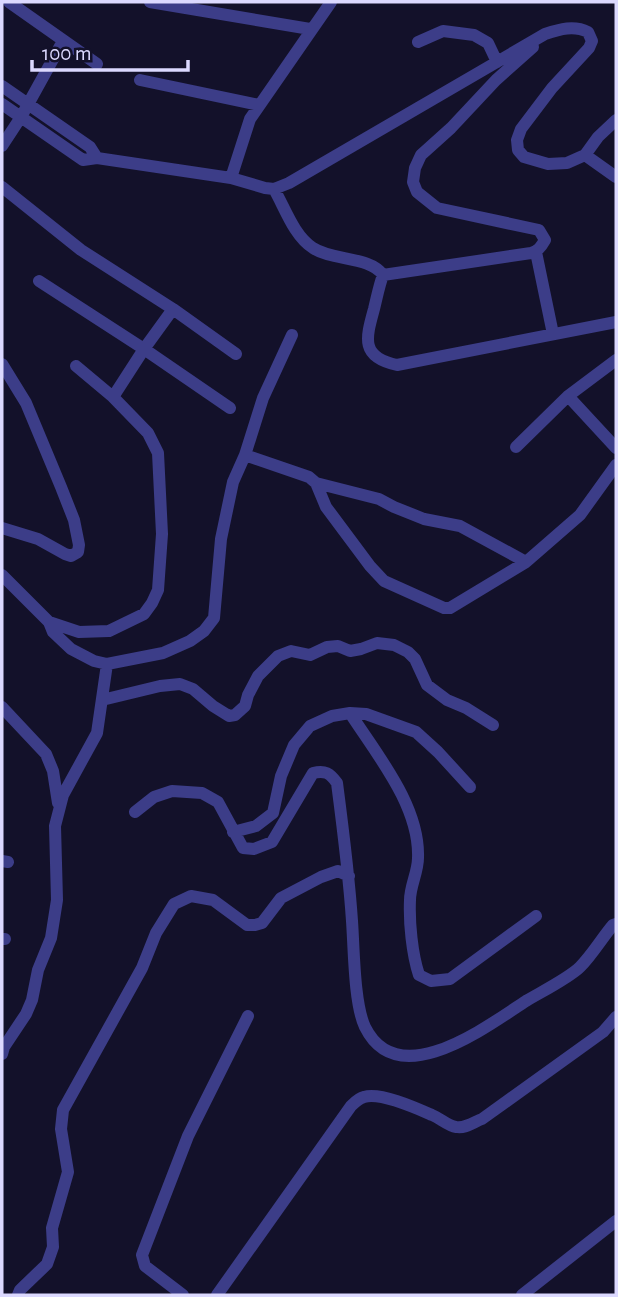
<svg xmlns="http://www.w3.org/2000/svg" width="618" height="1297" font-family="'Alegreya Sans',sans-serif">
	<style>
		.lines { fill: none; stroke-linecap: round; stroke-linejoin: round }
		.minor { stroke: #3c3d88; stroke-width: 12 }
	</style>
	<rect width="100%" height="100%" fill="#13112a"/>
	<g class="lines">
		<path class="minor" d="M9,2l88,62
			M150,2l160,27
			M418,42l25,-11 31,4 14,8 9,19
			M140,80l119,25
			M2,86l88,61 7,11 -14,2 -81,-56
			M2,146l19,-29 42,-76
			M585,155l31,22
			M97,158l134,20 34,10 9,1 15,-6 256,-149c15,-5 29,-9 43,-2l4,9 -3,7 -37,40 -31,41 -4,11 1,10 6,7 24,7 19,-1 18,-8 13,-18 18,-17
			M231,178l19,-59 81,-117
			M2,187l79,63 92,59 63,45
			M274,189c11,19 20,47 39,59 19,13 57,8 70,27 -4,11 -6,22 -9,34 -8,29 -14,48 23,56l219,-43
			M536,252l17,82
			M383,275l148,-22c7,-2 10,-6 14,-13l-6,-10 -102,-22 -20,-16 -4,-10 2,-14 6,-13 30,-27 45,-48 37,-33
			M39,281l105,68 86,59
			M2,364l24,39 35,84 13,33 5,25 -1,7 -7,4 -6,-2 -27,-15 -36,-11
			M568,396l48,52
			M113,397l31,-48 29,-40
			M516,447l52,-51 48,-36
			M245,455l64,22 7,6 10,24 44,59 14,15 60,27h6l76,-46 54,-47 36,-50
			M316,483l63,16 15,8 30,12 36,7 66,36
			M2,575l47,47 30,10 30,-1 35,-17 8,-11 6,-13 4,-56 -4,-81 -10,-20 -35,-36 -37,-31
			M49,622l4,10 18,17 23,12 13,3 56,-11 27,-12 14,-10 10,-13 7,-79 12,-57 12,-27 18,-57 29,-63
			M102,700l58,-14 20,-2 13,5 20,17 16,10 6,-1 10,-9 3,-11 10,-19 20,-20 13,-5 19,4 17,-8 11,-1 12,5 11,-2 16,-6 17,2 14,7 7,7 12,26 20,15 19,8 27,17
			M2,707l44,47 7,17 5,32
			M350,713c27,42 70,93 68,145 0,14 -8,28 -8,42 -1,22 2,54 9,75l12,6 19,-2 86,-63
			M135,812l19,-15 18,-6 30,2 16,9 25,46 11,1 18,-7 41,-69c12,-3 17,0 24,10 6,46 12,92 15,138 2,27 2,83 13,106 33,67 121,0 161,-26 15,-9 43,-23 54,-34 12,-12 22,-29 33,-42l3,-1
			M233,832l23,-6 17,-13 8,-37 13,-31 16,-19 22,-10 18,-3 16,1 50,18 22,20 32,35
			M2,861l6,1
			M2,939h3
			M2,1054l2,-7 22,-33 6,-14 6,-30 13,-32 6,-38 -2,-74 8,-31 34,-62 10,-69
			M18,1295l2,-5 27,-26 6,-17 -1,-19 16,-56 -7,-43 2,-19 79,-142 14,-35 18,-29 17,-8 22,4 34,25h8l7,-2 19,-25 40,-21 17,-6 11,5
			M183,1295l-38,-29 -3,-11 46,-119 60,-120
			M217,1295l134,-189c4,-4 8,-8 13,-9 17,-5 52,11 68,18 8,3 16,11 24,12 9,2 18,-5 26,-8l121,-87 13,-15
			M522,1295l94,-74"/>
	</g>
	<rect width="618" height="1297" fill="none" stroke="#dcd9ff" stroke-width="7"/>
	<path d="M32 60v10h156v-10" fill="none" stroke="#dcd9ff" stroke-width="3.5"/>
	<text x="42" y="60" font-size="21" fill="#dcd9ff" stroke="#13112a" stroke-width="5" paint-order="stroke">100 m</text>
</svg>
